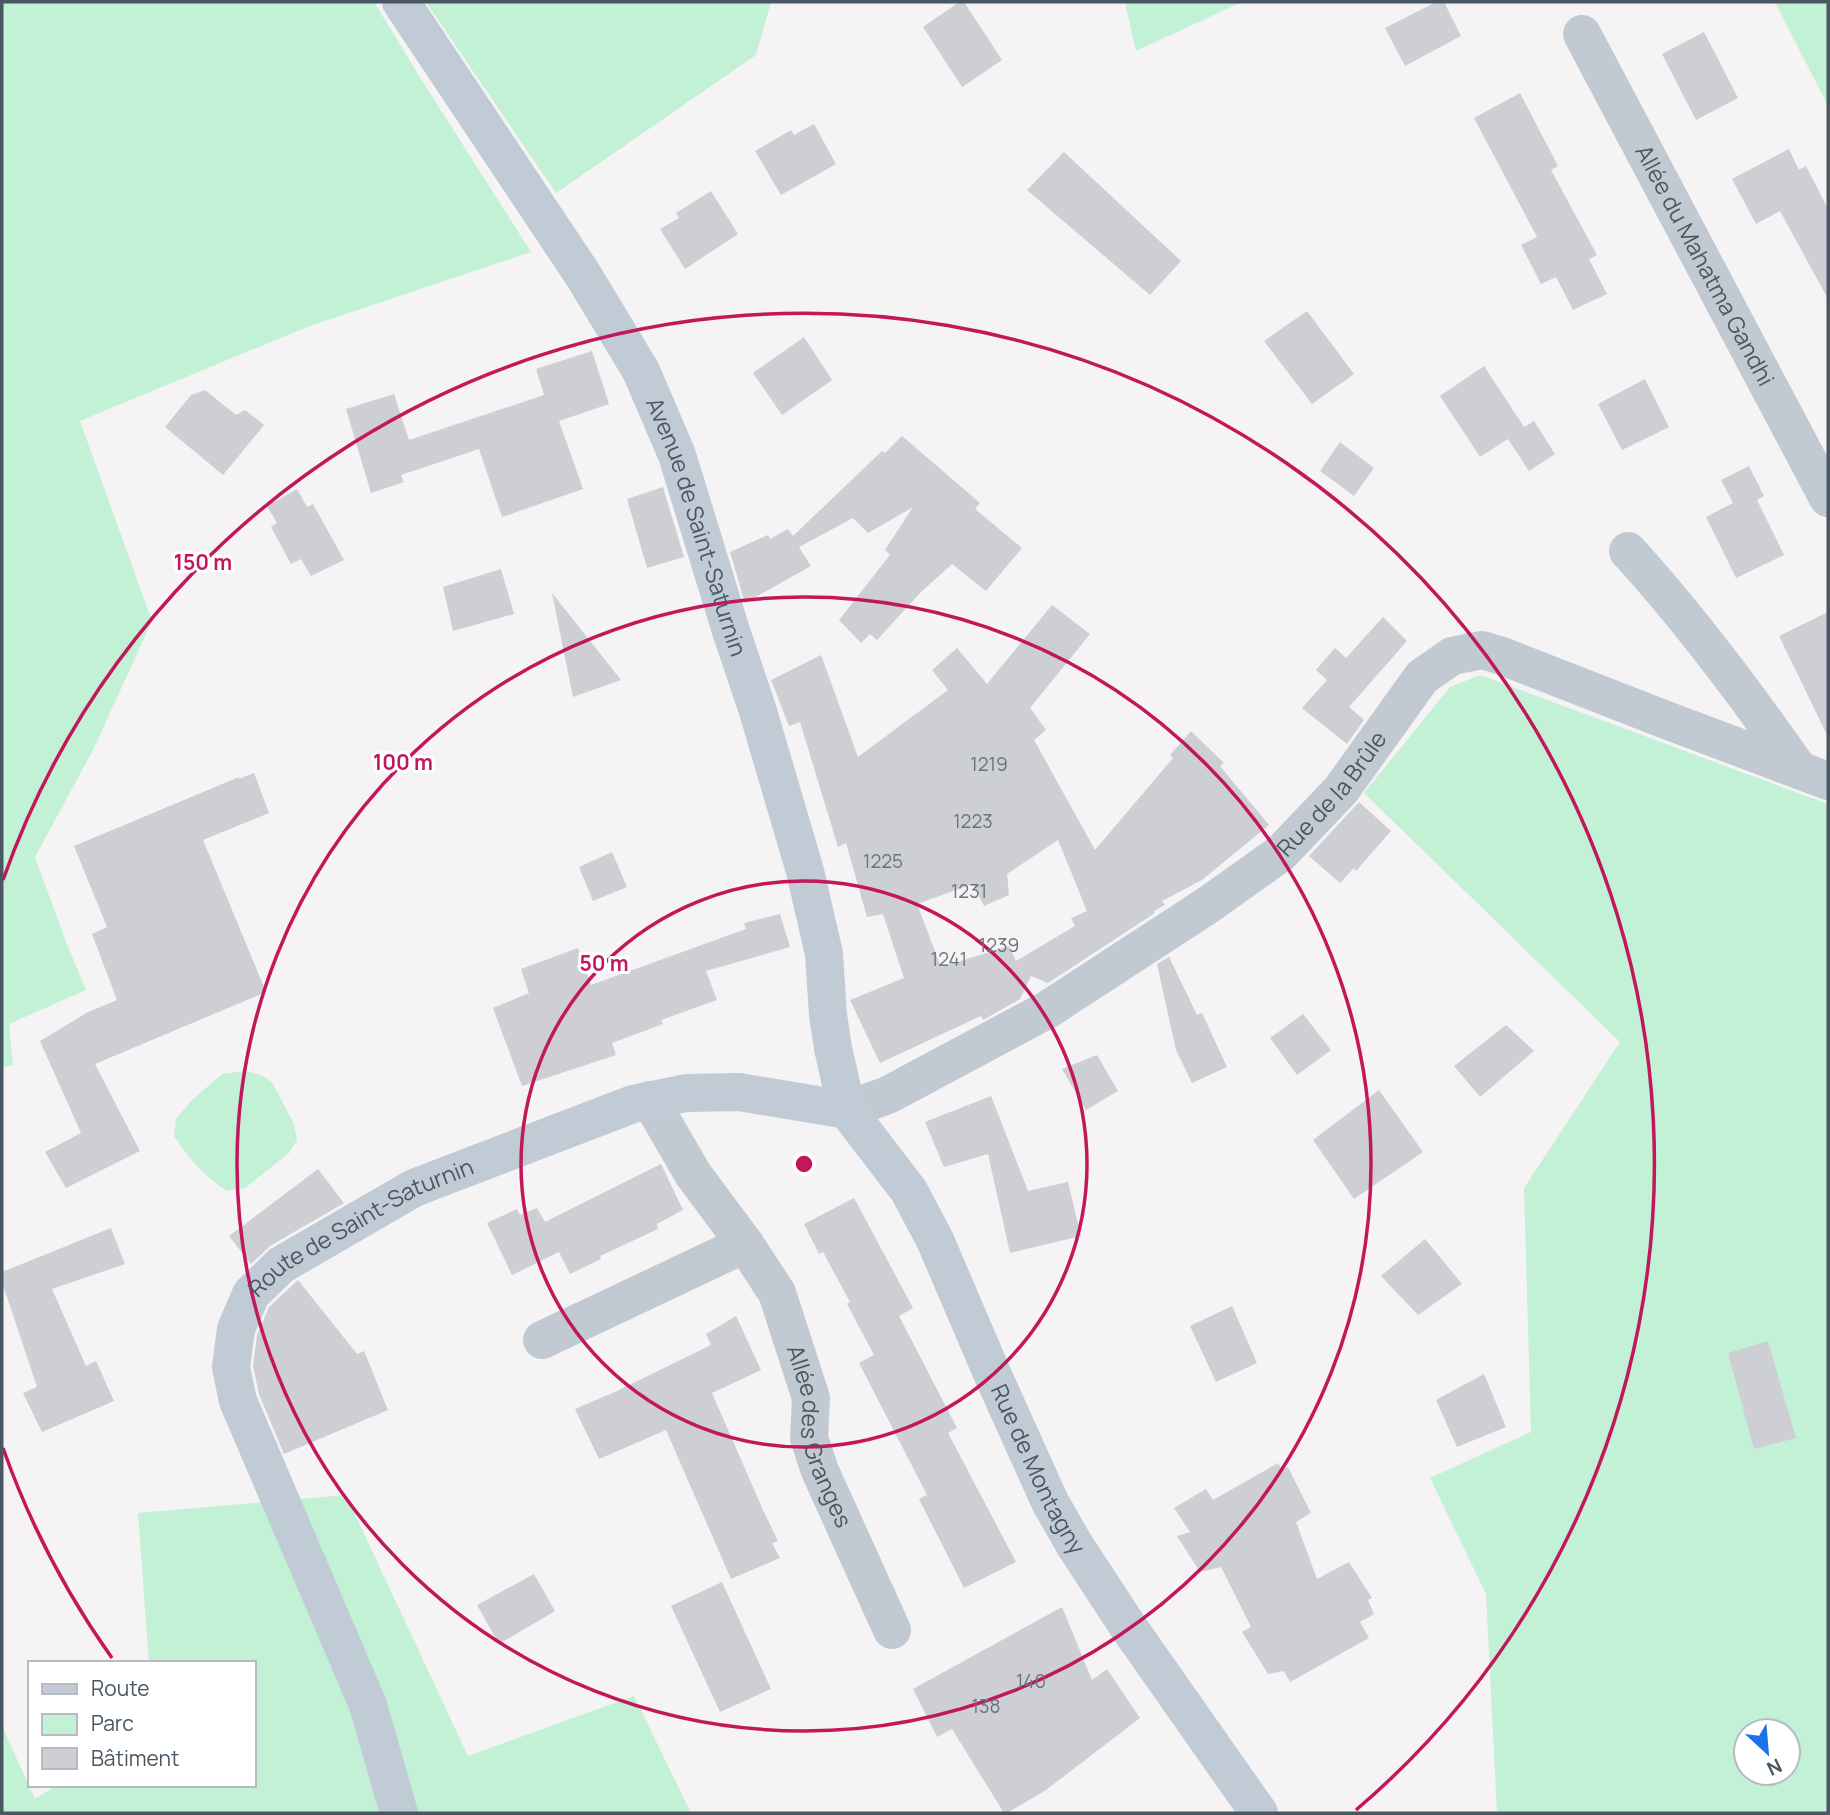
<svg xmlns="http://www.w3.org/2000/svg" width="1830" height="1815" font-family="Manrope,sans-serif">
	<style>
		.green { fill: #c3f1d5; fill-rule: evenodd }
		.building { fill: #cdcfd5; fill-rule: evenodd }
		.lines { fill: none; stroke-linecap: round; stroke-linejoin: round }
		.street { stroke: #c1cad2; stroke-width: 38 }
		.secondary { stroke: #c1cbd6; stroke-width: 38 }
		.ring { fill: none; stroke: #c2185b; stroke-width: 3.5 }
		.labels { text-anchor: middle; stroke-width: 6; stroke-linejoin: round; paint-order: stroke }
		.number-label { font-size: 19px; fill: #6b747e }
		.street-label { font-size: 23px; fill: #4a5661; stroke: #fff }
		.centre { fill: #c2185b; stroke: #fff; stroke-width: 3.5 }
		.ring-label { font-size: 21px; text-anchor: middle; font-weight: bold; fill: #c2185b; stroke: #fff; stroke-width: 6; stroke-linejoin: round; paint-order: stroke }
	</style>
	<rect width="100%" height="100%" fill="#f5f3f3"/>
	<path class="green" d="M2,2h372l47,77 110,173 -224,75 -227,94 72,200 -59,129 -58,107 31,85 20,48 -77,34 4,41 -11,3z
		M426,2h345l-15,53 -200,138z
		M1125,2h117l-106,49z
		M1775,2h53v104z
		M1480,675l348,129v1009h-331l-11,-219 -56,-116 101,-46 -7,-244 96,-146 -256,-249 86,-106zM1746,1731h42v42h-42z
		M245,1071l16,4 11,7 22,42 3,16 -8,13 -44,35 -18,3c-23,-14 -38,-33 -53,-55l2,-17 15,-18 31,-27z
		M346,1495l122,261 166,-60 57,117h-689v-87l33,73 22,-14h197v-122h-105l-11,-150z"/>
	<path class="building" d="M959,2h5l38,58 -40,27 -39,-60z
		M1436,2h8l17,34 -56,30 -20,-38z
		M1704,32l34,66 -42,22 -34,-66z
		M1520,93l38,73 -7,4 46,85 -8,4 18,35 -34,16 -17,-33 -15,7 -20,-39 16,-8 -63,-119z
		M814,124l22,40 -55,31 -26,-44 36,-21 3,5z
		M1789,149l10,21 7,-4 22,43v90l-48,-88 -24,13 -24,-45z
		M1064,152l117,109 -31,34 -123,-105z
		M711,191l27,43 -53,35 -25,-40 19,-11 -3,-5z
		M1307,311l47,63 -42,30 -48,-63z
		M804,337l28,43 -50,35 -29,-42z
		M592,351l17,53 -50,17 24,68 -81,28 -23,-68 -78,26 3,7 -33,11 -25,-84 48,-15 15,46 135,-45 -8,-26z
		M1484,366l40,61 10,-6 21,33 -26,17 -21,-32 -28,18 -40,-61z
		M1645,379l24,48 -47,23 -24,-46z
		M205,390l31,25 9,-5 19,15 -41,50 -58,-48 26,-32z
		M902,436l78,67 -5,6 47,39 -36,43 -34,-27 -31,28 -44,48 -7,-6 -9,9 -22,-23 51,-65 -5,-5 28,-43 -45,26 -15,-15 -54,29 12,19 -66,37 -15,-51 38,-17 2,4 18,-10 5,7 89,-85 3,2z
		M1340,442l34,26 -20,28 -34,-25z
		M1749,466l15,30 -7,4 27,55 -48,23 -30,-61 27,-14 -12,-23z
		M663,487l21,70 -37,11 -20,-69z
		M297,489l10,18 6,-3 31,56 -33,16 -10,-17 -10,5 -20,-37 6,-4 -10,-17z
		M501,569l13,45 -61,17 -10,-44z
		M552,593l69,87 -48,17z
		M1052,605l38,29 -60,74 16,22 -12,10 61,110 78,-92 -3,-3 21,-24 33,32 -4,3 49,59 -67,55 -40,21 3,4 -11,6 1,2 -107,70 -17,-7 -11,23 -37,21 -2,-4 -101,47 -30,-63 54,-22 -21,-64 -16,3 -21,-74 -8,4 -38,-125 -11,4 -18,-46 50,-25 37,102 90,-67 -16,-20 25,-22 30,36zM1058,840l29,71 -16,7 4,8 -59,35 -7,-15 -68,21 -24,-63 56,-20 11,22 25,-11 -2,-21z
		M1828,612v125l-49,-101z
		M1383,617l24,24 -58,66 15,13 -17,24 -45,-36 25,-28 -11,-10 19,-22 11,10z
		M254,773l15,40 -66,27 63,152 -171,72 45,87 -74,37 -21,-36 36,-19 -41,-92 48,-29 29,-12 -25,-66 15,-7 -33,-81 165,-69v2z
		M1359,802l32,29 -35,40 -2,-3 -14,15 -31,-27z
		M612,852l15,35 -34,14 -14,-34z
		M780,914l10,33 -84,24 11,29 -56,20 2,4 -51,19 4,12 -94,31 -29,-78 36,-15 -8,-24 57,-21 13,37 155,-56 -2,-6z
		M1169,957l28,58 5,-2 25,54 -35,16 -16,-33 -19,-86z
		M1303,1014l28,36 -34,25 -27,-37z
		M1506,1025l28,26 -54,46 -26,-31z
		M1097,1055l21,36 -32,19 -24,-41z
		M1379,1090l44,62 -69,47 -41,-59z
		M991,1096l37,95 40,-9 13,54 -71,17 -22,-99 -44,13 -19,-45z
		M661,1164l22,46 -26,14 1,5 -58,27 1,3 -31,15 -11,-22 -47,23 -25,-52 30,-14 3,6 17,-7 8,14z
		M318,1169l26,34 -74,43 -19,18 -22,-28z
		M854,1198l59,110 -14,8 58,112 -9,5 68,129 -52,26 -45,-89 8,-4 -68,-132 15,-8 -27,-51 3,-2 -27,-50 -4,2 -15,-30z
		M111,1228l14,36 -73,25 34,77 10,-5 18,40 -72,31 -19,-39 14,-6 -35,-105v-10z
		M1425,1239l37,45 -44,31 -37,-39z
		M298,1280l59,74 7,-3 24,59 -104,44 -25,-60 -6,-28 4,-31 12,-28z
		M1232,1306l25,57 -41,19 -26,-56z
		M736,1316l25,54 -49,23 51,117 15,31 -6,2 8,15 -49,21 -65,-149 -67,29 -24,-50 42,-18 94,-46 -5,-11z
		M1768,1341l28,97 -42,11 -26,-96z
		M1484,1374l22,53 -49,20 -21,-47z
		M1278,1463l4,7 6,-3 23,46 -15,9 21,57 32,-17 23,36 -4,2 6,14 -14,8 9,16 -79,44 -6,-11 -16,3 -26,-42 9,-5 -30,-60 -21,5 -23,-36 13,-4 -16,-24 32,-19 7,11z
		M534,1574l21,37 -56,33 -22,-39z
		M722,1582l49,107 -51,23 -49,-106z
		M1062,1607l30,73 15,-11 33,49 -94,72 -39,23h-3l-52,-84 -15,8 -24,-48z"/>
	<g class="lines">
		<g class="street">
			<path id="s1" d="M1582,34l246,464"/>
			<path d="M1628,551c63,69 118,143 171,219"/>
			<path id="s2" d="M650,1100l43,74 52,70 32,49 34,105 -2,40 11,33 72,159"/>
			<path id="s3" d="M847,1110l41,-15 159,-85 161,-105 73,-52 60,-63 81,-113 30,-21 30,-6 20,6 164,64 162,61"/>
			<path d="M542,1340l203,-96"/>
		</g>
		<g class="secondary">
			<path id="s4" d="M401,2l182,273 58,96 36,84 54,176 26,77 48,163 19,83 4,61 5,33 14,62 62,81 26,49 56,131 59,131 24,42 53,81 132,188"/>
			<path id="s5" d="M399,1813l-31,-108 -130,-304 -7,-34 5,-38 15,-35 30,-29 133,-77 219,-84 53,-11 53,-1 108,18"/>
		</g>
	</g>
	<g class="ring">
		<circle cx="804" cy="1164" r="283"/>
		<circle cx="804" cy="1164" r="567"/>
		<path d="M112 1658A850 850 0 0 1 3 1448M3 880A850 850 0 1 1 1356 1810"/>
	</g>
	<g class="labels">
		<g class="number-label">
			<text x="989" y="771">1219</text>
			<text x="973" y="828">1223</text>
			<text x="883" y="868">1225</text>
			<text x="969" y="898">1231</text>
			<text x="999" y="952">1239</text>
			<text x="949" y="966">1241</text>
			<text x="1031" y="1688">140</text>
			<text x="986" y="1713">138</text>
		</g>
		<g class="street-label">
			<text dy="8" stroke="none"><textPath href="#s1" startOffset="262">Allée du Mahatma Gandhi</textPath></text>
			<text dy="8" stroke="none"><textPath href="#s4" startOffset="606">Avenue de Saint-Saturnin</textPath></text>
			<text dy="8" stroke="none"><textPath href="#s3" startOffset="584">Rue de la Brûle</textPath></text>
			<text dy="8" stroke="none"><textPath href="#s5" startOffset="684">Route de Saint-Saturnin</textPath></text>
			<text dy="8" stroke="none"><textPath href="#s2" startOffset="382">Allée des Granges</textPath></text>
			<text dy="8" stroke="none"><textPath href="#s4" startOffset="1619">Rue de Montagny</textPath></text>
		</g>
	</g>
	<circle cx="804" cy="1164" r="10" class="centre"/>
	<g class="ring-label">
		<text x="203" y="570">150 m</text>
		<text x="403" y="770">100 m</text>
		<text x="604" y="971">50 m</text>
	</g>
	<rect width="1830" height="1815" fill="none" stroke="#4a5661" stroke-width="7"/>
	<rect x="28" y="1661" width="228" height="126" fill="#ffffff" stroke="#b7bbc0" stroke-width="2"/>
	<rect x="42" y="1684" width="35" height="10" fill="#c1cbd6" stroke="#b7bbc0" stroke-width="2"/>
	<text x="91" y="1696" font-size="21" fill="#4a5661">Route</text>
	<rect x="42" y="1714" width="35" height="21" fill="#c3f1d5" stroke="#b7bbc0" stroke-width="2"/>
	<text x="91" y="1731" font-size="21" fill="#4a5661">Parc</text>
	<rect x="42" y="1748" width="35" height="21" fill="#cdcfd5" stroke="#b7bbc0" stroke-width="2"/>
	<text x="91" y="1766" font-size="21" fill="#4a5661">Bâtiment</text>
	<g transform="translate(1767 1752) rotate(154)"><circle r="33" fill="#ffffff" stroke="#b7bbc0" stroke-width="2"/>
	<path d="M0-5L12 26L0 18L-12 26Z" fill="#1a73e8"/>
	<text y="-10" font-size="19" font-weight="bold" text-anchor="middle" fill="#4a5661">N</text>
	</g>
</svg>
